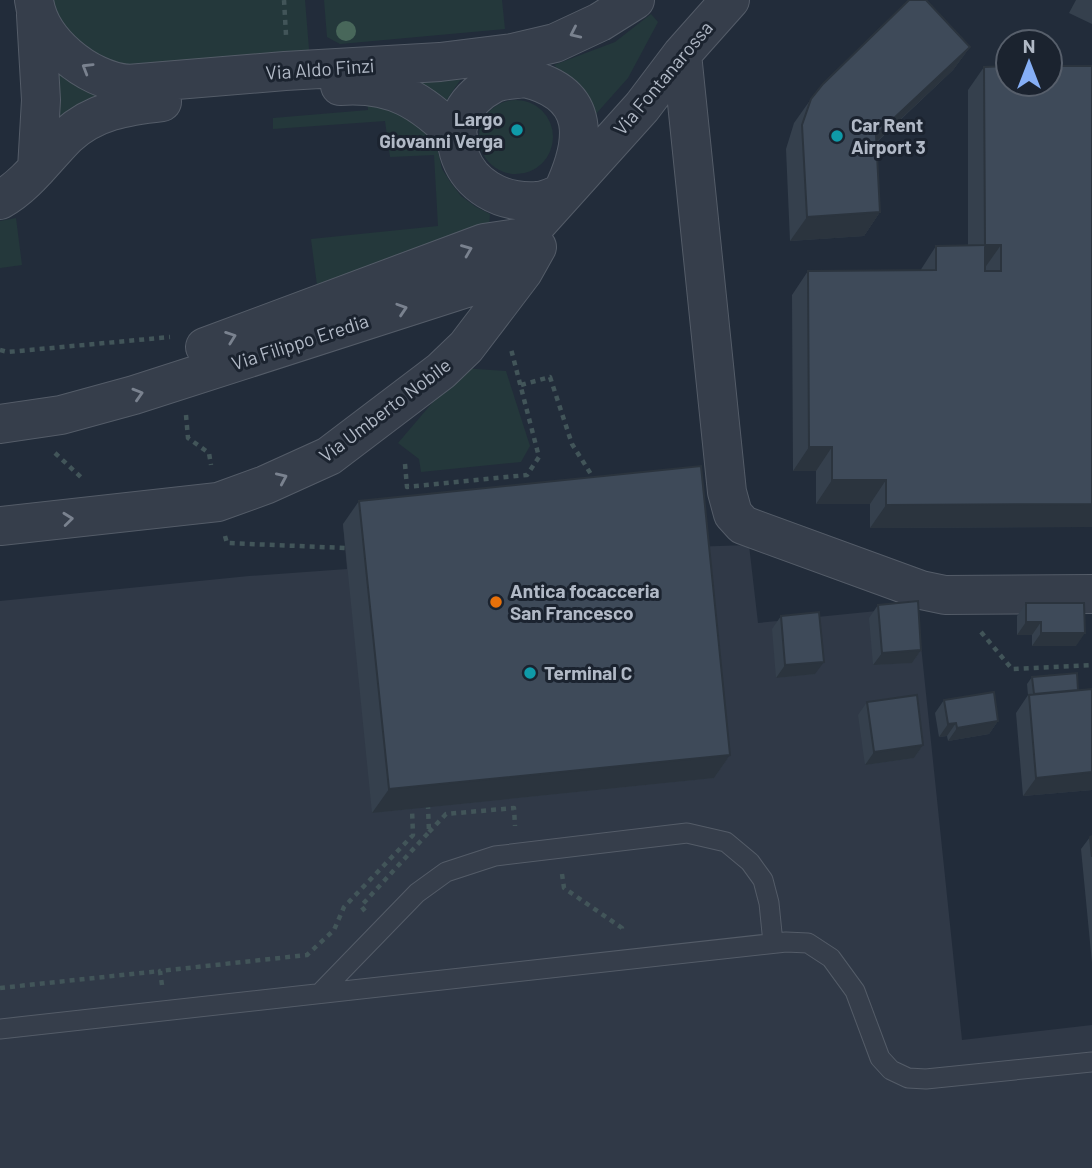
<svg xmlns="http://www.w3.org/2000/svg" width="1092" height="1168" font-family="Barlow,sans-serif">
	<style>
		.airport { fill: #303947 }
		.green { fill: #24383b }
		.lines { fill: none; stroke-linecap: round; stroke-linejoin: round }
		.service-casing { stroke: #545c68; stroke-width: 21 }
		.minor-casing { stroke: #545c68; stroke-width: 40 }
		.path { stroke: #425559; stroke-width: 4.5; stroke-dasharray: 5 5; stroke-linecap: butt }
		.service { stroke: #363e4b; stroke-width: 19 }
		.minor { stroke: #363e4b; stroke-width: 38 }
		.tree { fill: #48675a }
		.wall { fill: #35404d }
		.shaded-wall { fill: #2b343e }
		.building { fill: #3e4a59; stroke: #2b343e; stroke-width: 2; fill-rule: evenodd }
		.oneway { stroke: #7a828f }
		.culture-dot { fill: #0f9aa8; stroke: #1b232f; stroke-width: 2.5 }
		.food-dot { fill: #e8710a; stroke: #1b232f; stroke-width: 2.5 }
		.labels { text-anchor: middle; stroke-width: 6; stroke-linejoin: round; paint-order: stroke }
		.street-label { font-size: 19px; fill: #b1b9c6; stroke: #1b232f }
		.poi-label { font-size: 19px; font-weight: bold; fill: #b1b9c6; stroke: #1b232f; text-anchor: start }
	</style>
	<rect width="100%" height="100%" fill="#222c3a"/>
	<path class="airport" d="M343,524l347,23 59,-2 9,78 159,-16 45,433 130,-15v143h-1092v-567l249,-25 98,-7z"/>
	<path class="green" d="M50,0h255l5,61 -187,15 -45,-25z
		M324,0h178l3,29 -165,15 -13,-7z
		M651,14l7,8 -30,56 -33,37 -13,-27 -28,-23 61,-23z
		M49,57l62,36 -49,31z
		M410,75h34l17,4 -18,26z
		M367,98l31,9 38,36 6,26 9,14 10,13 15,11 14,7 -1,13 -171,66 -7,-54 127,-13 -4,-71 -44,2 -5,-36 -112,8v-11l95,-8z
		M479 137a37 37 0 1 1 74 0a37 37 0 1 1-74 0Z
		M16,218l6,47 -22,3v-47z
		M462,368l44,3 24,75 -9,16 -100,10 -2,-13 -21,-16z"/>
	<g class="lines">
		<g class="service-casing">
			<path id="service" d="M321,992l96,-99 29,-21 49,-16 192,-23 39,9 24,20 13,18 6,23 4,40
				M0,1029l786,-87 22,1 23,15 24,33 25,67 11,12 17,8 18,1 166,-17"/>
		</g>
		<g class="minor-casing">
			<path id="minor" d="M34,0c5,41 53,80 94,84l157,-13 155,-9 72,-9 43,-10 45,-21 35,-22
				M36,15l5,85 -4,69
				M682,54l45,438 6,22 10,11 178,65 24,5 147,-1
				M525,78c68,16 61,64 37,115 -8,3 -17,8 -25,8 -78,5 -111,-82 -44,-117 9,-5 22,-4 32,-6z
				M340,86c53,-4 82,15 118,51
				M0,200c27,-15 45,-42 67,-64 27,-25 59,-30 95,-34
				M205,347l279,-104 41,-6
				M0,424l61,-9 73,-20 342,-110 49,-48 117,-130 40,-53 48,-54
				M0,526l218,-24 47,-17 64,-29 112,-85 25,-24 57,-75 14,-25"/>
		</g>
		<path class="path" d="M284,0l2,35
			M0,350l8,2 162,-15
			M521,385l29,-8 22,67 22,35
			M186,415l2,23 21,15 2,12
			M55,453l29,27
			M405,464l2,23 120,-12 12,-18 -28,-108
			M225,536l2,7 118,5
			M981,632l31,37 80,-4
			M429,832l17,-18 68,-6 1,18
			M562,874l2,14 58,40v5
			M365,911l-4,-5 68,-74 -1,-25
			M162,985l-2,-14 147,-16 27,-25 10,-23 69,-72 -1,-26
			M0,988l160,-17"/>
		<use href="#service" class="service"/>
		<use href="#minor" class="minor"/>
	</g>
	<circle class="tree" cx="346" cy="31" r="10"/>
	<path class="wall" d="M1076,0h16v24l-23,-11z
		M970,47l-17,23 -77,73 4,69 -16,24 -74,5 -4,-92 8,-26 17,-24z
		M984,67l108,460 -222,1v-24h-54v-33h-23l-1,-176 16,-24h112l16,-25h32v-156z
		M359,501l371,254 -16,23 -342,35 -29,-289z
		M1026,603l50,43h-44v-11h-15v-19z
		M878,605l43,45 -9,13 -39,2 -4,-47z
		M781,616l34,58 -39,4 -4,-49z
		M1032,677l46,13 14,100 -69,6 -7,-83 12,-18 -1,-11z
		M944,700l54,21 -9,13 -41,7 -1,-5 -8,1 -4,-24z
		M867,702l56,43 -9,13 -49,7 -7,-50z
		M1092,836v127l-11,-114 9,-12z"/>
	<path class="shaded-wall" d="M970,47l-17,23 -94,88 17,-23z
		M880,212l-16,24 -74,5 17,-24z
		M985,245h16l-17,24z
		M809,447h23l-16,24h-23z
		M832,480h54l-16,24h-54z
		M1092,504v23l-222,1 16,-23z
		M1026,622h15l-9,13h-15z
		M1041,633h44l-9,13h-44z
		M921,650l-9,13 -39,2 9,-12z
		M824,662l-9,12 -39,4 9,-13z
		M998,721l-9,13 -41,7 9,-13z
		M956,723l-9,13 -8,1 9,-13z
		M923,745l-9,13 -49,7 9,-13z
		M730,755l-16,23 -342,35 17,-24z
		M1092,772v18l-69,6 13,-18z"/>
	<path class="building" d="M909,0h17l44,47 -94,88 4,77 -73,5 -5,-92 9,-26 12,-15z
		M1008,66v18h42v-18h42v438l-206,1v-25h-54v-33h-23l-1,-176 128,-1v-24l49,-1 -1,-178zM985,245h16v26h-16z
		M701,466l29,289 -341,34 -30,-288z
		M918,601l3,49 -39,3 -4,-48z
		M1026,603h58l1,30h-44v-11h-15z
		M819,612l5,50 -39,3 -4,-49z
		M1077,673l1,17 -44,4 -2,-17z
		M1092,689v83l-56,6 -7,-83z
		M994,692l4,29 -41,7 -1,-5 -8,1 -4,-24z
		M917,695l6,50 -49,7 -7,-50z
		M1092,836v21l-2,-20z"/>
	<defs><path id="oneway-chevron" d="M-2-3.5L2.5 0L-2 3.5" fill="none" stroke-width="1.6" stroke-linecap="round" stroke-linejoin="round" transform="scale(1.75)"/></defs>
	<g class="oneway">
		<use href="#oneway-chevron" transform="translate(575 33) rotate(155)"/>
		<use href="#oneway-chevron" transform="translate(87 68) rotate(-149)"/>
		<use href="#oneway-chevron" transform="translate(467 250) rotate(-22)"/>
		<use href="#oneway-chevron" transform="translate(402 309) rotate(-18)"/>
		<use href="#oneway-chevron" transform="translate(231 337) rotate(-20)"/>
		<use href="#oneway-chevron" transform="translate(138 394) rotate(-17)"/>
		<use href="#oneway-chevron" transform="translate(282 478) rotate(-24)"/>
		<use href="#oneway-chevron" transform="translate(68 519) rotate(-6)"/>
	</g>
	<g class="culture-dot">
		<circle cx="517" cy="130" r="7"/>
		<circle cx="837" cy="136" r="7"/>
		<circle cx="530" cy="673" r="7"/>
	</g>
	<circle class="food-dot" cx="496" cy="602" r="7"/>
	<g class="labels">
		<g class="street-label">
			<text transform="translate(320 69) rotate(-4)" y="7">Via Aldo Finzi</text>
			<text transform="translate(663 78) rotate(-50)" y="7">Via Fontanarossa</text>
			<text transform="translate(300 342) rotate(-18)" y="7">Via Filippo Eredia</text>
			<text transform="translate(385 410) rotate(-37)" y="7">Via Umberto Nobile</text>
		</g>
		<g class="poi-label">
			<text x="503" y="126" text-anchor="end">Largo<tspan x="503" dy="22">Giovanni Verga</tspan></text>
			<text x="851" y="132">Car Rent<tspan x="851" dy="22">Airport 3</tspan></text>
			<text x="510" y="598">Antica focacceria<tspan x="510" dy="22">San Francesco</tspan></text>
			<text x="544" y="680">Terminal C</text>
		</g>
	</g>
	<g transform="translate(1029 63)"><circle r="33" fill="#1b232f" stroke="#575f6b" stroke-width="2"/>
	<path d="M0-5L12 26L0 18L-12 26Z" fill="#86aff6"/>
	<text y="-10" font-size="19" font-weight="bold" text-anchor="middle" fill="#b1b9c6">N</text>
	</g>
</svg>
